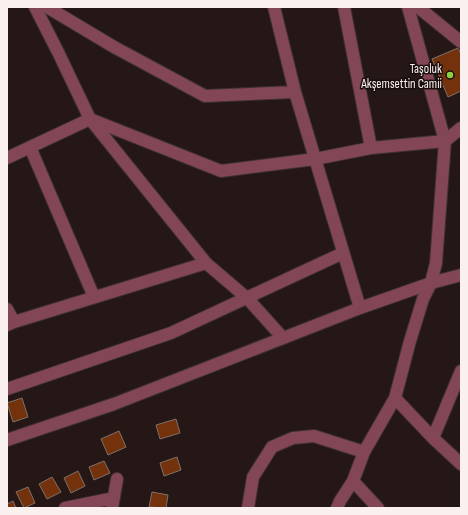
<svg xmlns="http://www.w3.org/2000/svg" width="468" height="515" font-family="'Sofia Sans Condensed',sans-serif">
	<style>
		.building { fill: #73320b; stroke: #7f706a }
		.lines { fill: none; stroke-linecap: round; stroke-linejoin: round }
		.minor-casing { stroke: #3e3130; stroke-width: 14 }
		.minor { stroke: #824655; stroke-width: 12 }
		.poi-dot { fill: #8cce45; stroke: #1a0e0d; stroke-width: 1.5 }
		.labels { text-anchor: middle; stroke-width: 3; stroke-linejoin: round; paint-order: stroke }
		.poi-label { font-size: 13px; fill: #f9f0ef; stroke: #1a0e0d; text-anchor: end }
	</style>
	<rect width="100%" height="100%" fill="#241716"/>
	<path class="building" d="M458,48l3,6v37l-13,6 -16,-38z
		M22,398l6,19 -15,5 -6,-19z
		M176,419l4,14 -20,6 -4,-14z
		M119,431l7,16 -18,8 -7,-16z
		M177,457l4,13 -17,6 -4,-13z
		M104,461l6,12 -16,7 -5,-13z
		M78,471l7,15 -14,7 -7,-15z
		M52,477l9,15 -14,7 -8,-15z
		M28,487l7,16 -11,5 -8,-16z
		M152,492l16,3 -2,13 -17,-1z
		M13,501l3,7h-9v-4z"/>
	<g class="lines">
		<g class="minor-casing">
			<path id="minor" d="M35,7l23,45 32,67 116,144 41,35 36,40
				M47,7l67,40 91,49 90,-4
				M274,7l21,85 65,216
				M344,7l27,141
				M418,7l43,35
				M30,147l64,150
				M7,158l83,-39 131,52 94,-12 56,-11 74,-7 16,-13
				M7,309l7,13
				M7,325l7,-3 192,-59
				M7,389l164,-56 172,-80
				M395,398l38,40 28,26
				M433,438l28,-67
				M7,440l107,-36 246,-96 71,-25 30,-8
				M353,481l25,27
				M65,508l49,-10
				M112,508l5,-29
				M248,508l5,-31 19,-30 21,-9 21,-2 50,16
				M337,508l3,-7 13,-20 11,-29 31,-54 15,-57 13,-42 8,-16 5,-20 9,-122 -37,-134"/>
		</g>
		<use href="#minor" class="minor"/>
	</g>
	<circle class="poi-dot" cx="450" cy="75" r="4"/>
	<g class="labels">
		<g class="poi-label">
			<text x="442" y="73">Taşoluk<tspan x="442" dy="15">Akşemsettin Camii</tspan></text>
		</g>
	</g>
	<rect width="468" height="515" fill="none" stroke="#f9f0ef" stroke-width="16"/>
</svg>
